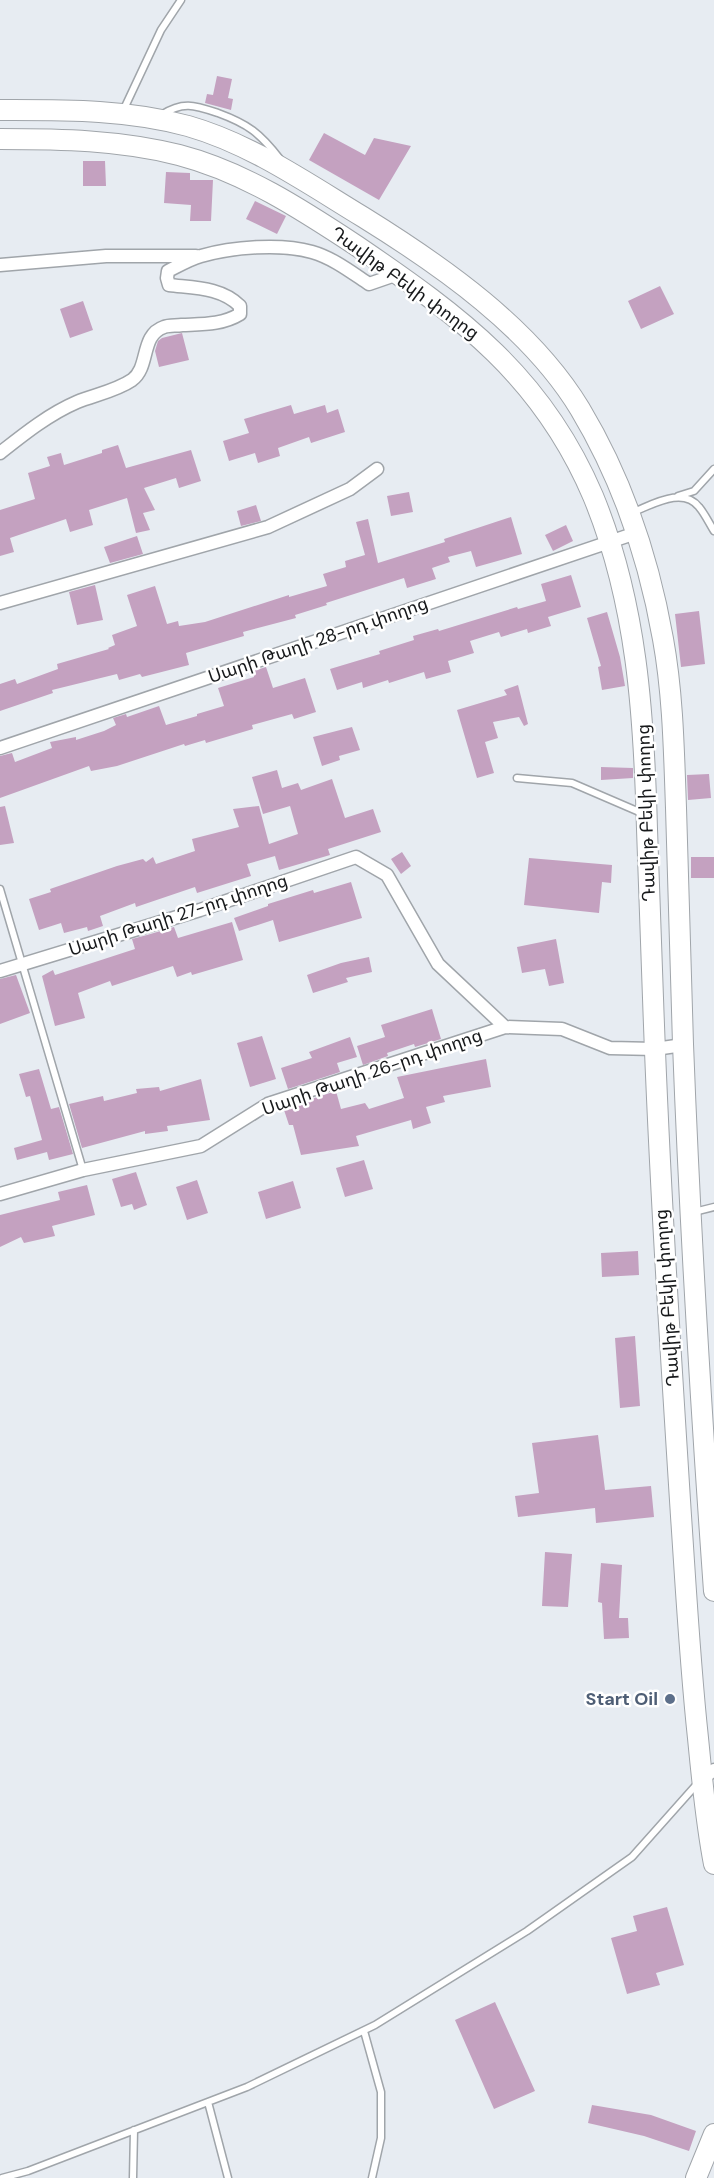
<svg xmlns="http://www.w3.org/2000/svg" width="714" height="2178" font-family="'DM Sans','Noto Sans Armenian',sans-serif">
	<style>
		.building { fill: #c4a1c0 }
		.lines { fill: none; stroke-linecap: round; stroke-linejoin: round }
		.lane-casing { stroke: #a0a5aa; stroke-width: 9 }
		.street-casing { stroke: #a0a5aa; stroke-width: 15 }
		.primary-casing { stroke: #a0a5aa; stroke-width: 22 }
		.lane { stroke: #fff; stroke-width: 6 }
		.street { stroke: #fff; stroke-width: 12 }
		.primary { stroke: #fff; stroke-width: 20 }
		.service-dot { fill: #5c6f8a; stroke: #fff; stroke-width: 2 }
		.labels { text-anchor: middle; stroke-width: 5; stroke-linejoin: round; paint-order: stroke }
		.street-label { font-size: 18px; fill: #17191b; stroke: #fff }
		.service-label { font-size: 18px; font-weight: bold; fill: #4e5e75; stroke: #fff; text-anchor: end }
	</style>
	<rect width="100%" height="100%" fill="#e7ecf2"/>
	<path class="building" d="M217,76l15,3 -4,19 5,1 -2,11 -26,-7 2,-9 6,1z
		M324,133l41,22 9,-17 37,8 -32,54 -70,-40z
		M83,161h22l1,25h-23z
		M166,172l24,1v7h23l-2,41h-21l1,-16 -27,-2z
		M255,201l31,15 -9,18 -31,-15z
		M660,286l14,28 -33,15 -13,-28z
		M83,301l10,29 -23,8 -10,-29z
		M182,333l7,27 -30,7 -4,-16 3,-10 4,-3z
		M291,405l3,9 31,-9 2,8 11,-4 7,23 -34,11 -2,-6 -31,11 2,8 -22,7 -3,-10 -26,8 -6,-20 26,-8 -5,-14z
		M118,445l8,23 65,-18 10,31 -22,7 -3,-10 -32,10 11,22 -12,3 7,17 -14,3 -9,-35 -38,12 4,15 -23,7 -4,-13 -56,19 4,14 -14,4v-46l35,-11 -7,-26 22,-7 -3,-9 14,-4 3,12 38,-12v-3z
		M409,492l4,20 -22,4 -4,-20z
		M256,505l5,16 -20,5 -4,-15z
		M511,517l11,37 -46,13 -5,-16 -23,6 2,5 -18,6 4,11 -29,9 -3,-10 -78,25 1,2 -32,10 1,3 -53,14 1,4 -58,17 3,12 -47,12 -2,-3 -21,6 -2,-6 -65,16 1,3 -53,18v-27l15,-5 2,5 41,-15 -1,-5 52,-15 -1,-1 7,-3 -3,-10 25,-9 -10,-31 28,-9 12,38 11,-3 1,5 26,-4 84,-27v2l38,-11 -4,-12 23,-7 -1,-6 20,-6 -9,-33 12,-3 10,44 67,-21 -1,-3z
		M566,525l7,16 -20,10 -8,-16z
		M137,536l6,18 -33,9 -6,-16z
		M571,575l10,32 -33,10 3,9 -23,7 -1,-4 -26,8 -2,-5 -29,9 4,12 -26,8 3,11 -25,7 -2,-7 -35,11 -1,-3 -25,8 -1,-6 -25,8 -7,-21 50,-15 -1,-3 35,-11 -1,-4 25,-7 1,2 78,-24 1,2 28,-8 -5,-17z
		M95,585l8,35 -26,5 -8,-33z
		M699,611l6,53 -24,3 -6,-53z
		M607,612l13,45 5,29 -23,4 -4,-23 3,-1 -14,-48z
		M266,667l7,21 32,-10 11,34 -22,7 -2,-5 -40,11 1,4 -47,14 -1,-3 -20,6 -1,-2 -67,22 -26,5 -2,-5 -89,32v-42l12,-3 3,9 37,-14 -2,-6 26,-5v3l28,-9 12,-6 -3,-7 13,-4 1,3 32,-11 7,19 31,-9v-2l27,-8 -6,-18 36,-11 -1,-6z
		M518,685l10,39 -4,2 -5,-9 -26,5 5,16 -13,4 9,31 -17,5 -20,-68 50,-15 -3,-5z
		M352,727l8,23 -21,6 1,4 -18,6 -9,-29z
		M601,767l32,1v10l-32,2z
		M277,770l5,18 16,-5 3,7 31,-11 13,39 28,-9 8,23 -53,17 2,6 -51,15 -4,-14 -28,8 4,12 -54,17 -2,-6 -59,20 -1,-4 -35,13 3,10 -15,5 -1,-4 -23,6 -3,-10 -22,7 -10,-31 22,-7 -1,-3 67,-23 26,-7 3,3 7,-5 3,7 39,-13 -3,-12 47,-12 -6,-18 26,-3 10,38 29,-10 -8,-28 -27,8 -11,-37z
		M709,774l2,24 -23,2 -1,-25z
		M5,806l9,37 -14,2v-38z
		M402,852l9,14 -10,8 -10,-15z
		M691,857h23v21h-23z
		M529,858l83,7 -1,18 -9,-1 -3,31 -75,-8z
		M351,882l11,36 -83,24 -6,-22 -34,11 -5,-13 34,-12v-2l45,-14 1,3z
		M232,922l11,38 -51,15 -1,-3 -14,5 -4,-11 -61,20 -2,-5 -32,12 7,25 -30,8 -13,-50 11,-6 2,5 80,-26 -3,-10 15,-4 27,-8 4,11z
		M556,939l8,44 -15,3 -4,-17 -23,4 -5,-26z
		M369,957l3,15 -26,6 2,4 -35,11 -6,-18 34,-12z
		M16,975l14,38 -30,11v-45z
		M432,1009l9,30 -26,8 -1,-3 -27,9 1,3 -25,9 -6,-19 28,-9 -4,-12z
		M262,1036l14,43 -26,8 -13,-44z
		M350,1037l7,20 -20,6 3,9 -52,17 -7,-21 31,-10 -3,-6z
		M486,1059l5,28 -48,9 2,6 -19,5 5,16 -18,6 -2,-9 -55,16 3,10 -58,9 -8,-30h-4l-5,-15 10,-2 -1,-3 43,-14 5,18 24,-6 4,6 35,-11 -7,-21z
		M39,1069l12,40 8,-2 14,47 -24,6 -2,-8 -30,8 -3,-12 28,-8 -12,-44 -4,1 -7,-23z
		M201,1079l9,41 -43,6 1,5 -23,3v-3l-63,17 -13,-44 34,-8 1,5 33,-8 -1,-4 23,-2 1,4z
		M364,1160l9,29 -28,8 -9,-29z
		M136,1172l11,33 -13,5 -2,-6 -11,3 -9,-28z
		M197,1180l11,33 -21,7 -11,-33z
		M293,1181l8,27 -35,11 -8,-27z
		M87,1185l8,30 -43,11 3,10 -31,7 -3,-6 -21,10v-32l60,-15 -2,-8z
		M638,1251l1,24 -37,2 -1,-24z
		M635,1336l5,70 -20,2 -5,-70z
		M598,1435l7,55 46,-4 3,31 -58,6 -1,-15 -77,9 -3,-21 24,-3 -7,-50z
		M545,1552l27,2 -4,53 -26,-1z
		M601,1563l21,2 -3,53h9l1,20 -25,1 -2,-36 -4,-1z
		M667,1907l17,58 -28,8 4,12 -33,9 -16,-56 26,-7 -4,-15z
		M495,2002l40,89 -41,18 -39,-89z
		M592,2105l59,10 45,16 -7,20 -45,-15 -56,-13z"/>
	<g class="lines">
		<g class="lane-casing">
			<path id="lane" d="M123,111l38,-81 20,-30
				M161,115c22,-14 33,-10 57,-2 30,11 42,20 62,46
				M678,496l16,-5 20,-22
				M633,512c19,-7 50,-26 66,-5 6,7 10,16 15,24
				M517,778l55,5 72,31
				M0,889l83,281
				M694,1212l20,-5
				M364,2031l17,61v46l-9,40
				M208,2102l20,76
				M2,2178l26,-7 219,-84 128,-62 152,-94 105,-74 65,-73
				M133,2178l1,-48"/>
		</g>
		<g class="street-casing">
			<path id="street" d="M0,265l106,-9h90
				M0,453c24,-19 49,-39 77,-51 17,-7 39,-11 55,-22 18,-13 8,-45 32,-53 5,-2 12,-1 18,-2 20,-1 40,0 58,-11v-8c-19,-19 -46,-18 -71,-21l-2,-7 1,-7c10,-5 22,-12 33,-15 31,-9 80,-13 111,-4 21,6 39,20 57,32l29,-10
				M0,603l268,-76 82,-38 27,-20
				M0,748l636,-215
				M0,971l200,-61 156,-53 31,18 51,89 67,63
				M0,1194l83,-24 118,-24 67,-42 237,-77 57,2 48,19 45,1 28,-4
				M702,1779l12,-9"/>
		</g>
		<g class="primary-casing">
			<path id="primary" d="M0,110c62,0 127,-1 188,16 63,18 119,57 175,91 79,49 168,111 217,192 42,70 69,151 83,230 10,55 11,113 13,169 3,79 4,158 7,236 7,183 18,365 31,547
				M0,139c60,0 120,1 179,16 65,17 122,54 178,91 104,71 185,130 236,250 44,106 51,219 54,333 2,56 4,112 6,169 6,173 17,345 28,518 5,74 9,148 17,222 4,42 8,85 16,126
				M696,2178l18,-44"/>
		</g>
		<use href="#lane" class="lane"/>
		<use href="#street" class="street"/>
		<use href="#primary" class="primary"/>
	</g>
	<circle class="service-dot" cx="670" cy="1699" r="6"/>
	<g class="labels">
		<g class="street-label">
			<text transform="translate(405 283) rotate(36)" y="6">Դավիթ Բեկի փողոց</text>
			<text transform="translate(318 640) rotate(-19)" y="6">Սարի Թաղի 28-րդ փողոց</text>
			<text transform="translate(646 813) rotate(-92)" y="6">Դավիթ Բեկի փողոց</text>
			<text transform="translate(178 915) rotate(-18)" y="6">Սարի Թաղի 27-րդ փողոց</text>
			<text transform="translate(372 1072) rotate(-19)" y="6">Սարի Թաղի 26-րդ փողոց</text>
			<text transform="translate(667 1298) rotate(-94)" y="6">Դավիթ Բեկի փողոց</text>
		</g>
		<g class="service-label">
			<text x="658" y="1705">Start Oil</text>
		</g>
	</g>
</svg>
